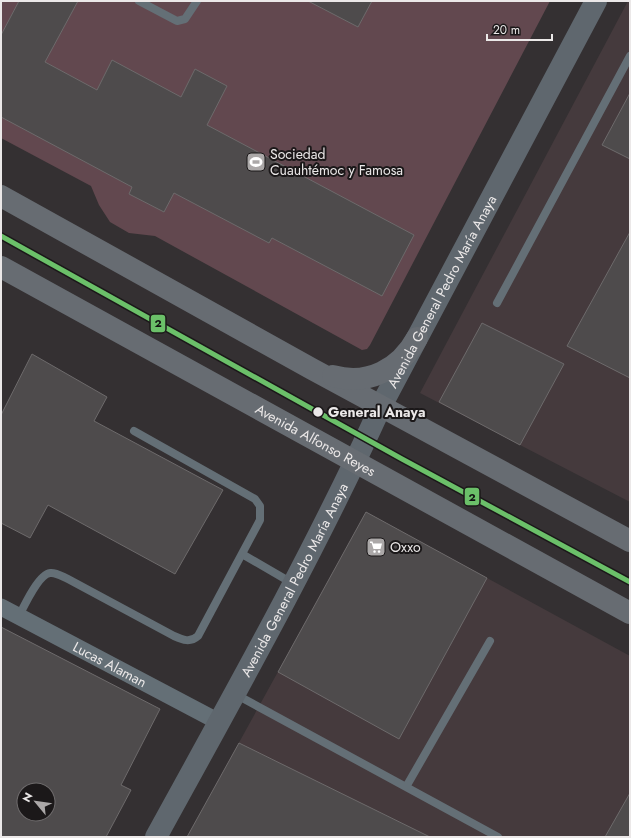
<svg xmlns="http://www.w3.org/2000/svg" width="631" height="838" font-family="Jost,sans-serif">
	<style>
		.built { fill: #453a3d }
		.green { fill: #62484f }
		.building { fill: #4e4b4c; stroke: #6d6a6b; fill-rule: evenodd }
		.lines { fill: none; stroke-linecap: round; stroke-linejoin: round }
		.lane { stroke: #646f76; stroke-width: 8 }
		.street { stroke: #646f76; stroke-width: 17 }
		.secondary { stroke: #5f676e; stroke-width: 22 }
		.highway { stroke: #676c72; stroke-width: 22 }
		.metro-1-casing { stroke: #1b1819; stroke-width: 8 }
		.metro-1 { stroke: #6bc069; stroke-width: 5 }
		.stop-dot { fill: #ebe8e8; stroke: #1b1819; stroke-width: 1.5 }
		.labels { text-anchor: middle; stroke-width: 4; stroke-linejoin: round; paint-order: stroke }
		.poi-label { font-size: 14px; fill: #ebe8e8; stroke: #1b1819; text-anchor: start }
		.street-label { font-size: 14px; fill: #ebe8e8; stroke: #1b1819 }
		.stop-label { font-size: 14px; font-weight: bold; fill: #ebe8e8; stroke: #1b1819; text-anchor: start }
		.line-badge { stroke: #1b1819; stroke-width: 1.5 }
		.pale-badge-label { font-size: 11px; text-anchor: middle; font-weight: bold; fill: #111 }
	</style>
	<rect width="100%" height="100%" fill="#343032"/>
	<path class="built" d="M628,1h2v501l-210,-109z
		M366,512l264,144v181h-443z"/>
	<path class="green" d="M1,1h549l-180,344 -3,4 -5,1 -207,-114 -26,-3 -19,-11 -11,-17 -8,-19 -90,-48z"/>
	<path class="building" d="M19,1h59l-33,61 52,28 15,-30 69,37 14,-28 32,17 -20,39 207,110 -32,61 -110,-58 -3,5 -95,-50 -10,19 -35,-18 3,-7 -131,-70v-82z
		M308,1h64l-14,26z
		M630,93v66l-28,-14z
		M630,232v146l-63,-32z
		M482,323l82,41 -44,81 -81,-43z
		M32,354l75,43 -13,24 129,69 -48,84 -127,-69 -18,33 -29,-15v-108z
		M366,512l121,66 -88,161 -121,-67z
		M1,627l159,82 -39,76 10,5 -25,47h-105zM24,790h24v24h-24z
		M239,743l191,94h-243z
		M630,793v44h-25z"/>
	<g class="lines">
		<path class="lane" d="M139,1l38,20 8,-2 12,-18
			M497,303l133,-247
			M242,554l50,29
			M19,616c5,-10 20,-42 31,-43 6,-1 13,4 18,6l106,57c9,4 16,7 24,0l62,-116v-14l-5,-7 -121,-68
			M235,694l263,143
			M406,787l84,-146"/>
		<path class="street" id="s1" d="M1,607l218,115"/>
		<path class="secondary" id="s2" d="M156,837c78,-142 158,-284 225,-431l215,-405"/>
		<g class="highway">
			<path d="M1,196l311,173 318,172"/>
			<path id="s3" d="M1,267l629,346"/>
			<path d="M333,376c35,10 67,-7 84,-38"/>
		</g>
		<g class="metro-1-casing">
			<path id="metro-1" d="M1,236l401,223 228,123"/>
		</g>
		<use href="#metro-1" class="metro-1"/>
	</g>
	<defs>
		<g id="stadium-square" transform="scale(1)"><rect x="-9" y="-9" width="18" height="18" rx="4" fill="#aba8a8" stroke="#1b1819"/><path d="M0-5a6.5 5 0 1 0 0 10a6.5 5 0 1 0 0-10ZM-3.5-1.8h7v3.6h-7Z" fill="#fff"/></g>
		<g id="supermarket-square" transform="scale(1)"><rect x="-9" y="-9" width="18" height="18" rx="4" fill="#aba8a8" stroke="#1b1819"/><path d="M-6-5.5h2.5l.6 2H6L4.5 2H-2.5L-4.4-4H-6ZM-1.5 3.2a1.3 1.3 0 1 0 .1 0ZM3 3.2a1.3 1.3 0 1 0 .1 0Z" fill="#fff"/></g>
	</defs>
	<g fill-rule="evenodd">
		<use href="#stadium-square" x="256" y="162"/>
		<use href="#supermarket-square" x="376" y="547"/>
	</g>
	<circle class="stop-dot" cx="318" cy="412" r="5.5"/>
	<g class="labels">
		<g class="poi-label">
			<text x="270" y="159">Sociedad<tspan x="270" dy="16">Cuauhtémoc y Famosa</tspan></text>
			<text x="390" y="552">Oxxo</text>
		</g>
		<g class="street-label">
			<text dy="5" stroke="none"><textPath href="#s2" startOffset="616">Avenida General Pedro María Anaya</textPath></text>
			<text dy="5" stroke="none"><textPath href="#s3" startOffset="359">Avenida Alfonso Reyes</textPath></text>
			<text dy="5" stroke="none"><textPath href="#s2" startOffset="292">Avenida General Pedro María Anaya</textPath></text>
			<text dy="5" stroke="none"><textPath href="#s1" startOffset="123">Lucas Alaman</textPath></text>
		</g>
		<g class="stop-label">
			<text x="328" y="417">General Anaya</text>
		</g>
	</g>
	<g class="line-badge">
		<rect x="150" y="314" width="16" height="19" rx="4" fill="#6bc069"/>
		<rect x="464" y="487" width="16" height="19" rx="4" fill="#6bc069"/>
	</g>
	<g class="pale-badge-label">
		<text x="158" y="327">2</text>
		<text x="472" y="501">2</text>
	</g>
	<rect width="631" height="838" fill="none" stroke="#ebe8e8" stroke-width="4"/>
	<g transform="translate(36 802) rotate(299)"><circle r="19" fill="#1b1819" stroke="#6e6b6c"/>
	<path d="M0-3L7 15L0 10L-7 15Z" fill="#aba8a8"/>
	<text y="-6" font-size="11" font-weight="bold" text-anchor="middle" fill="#ebe8e8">N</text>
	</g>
	<path d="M487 34v6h65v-6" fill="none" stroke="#ebe8e8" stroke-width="2"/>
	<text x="493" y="34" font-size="12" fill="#ebe8e8" stroke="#1b1819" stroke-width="3" paint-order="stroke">20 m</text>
</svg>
